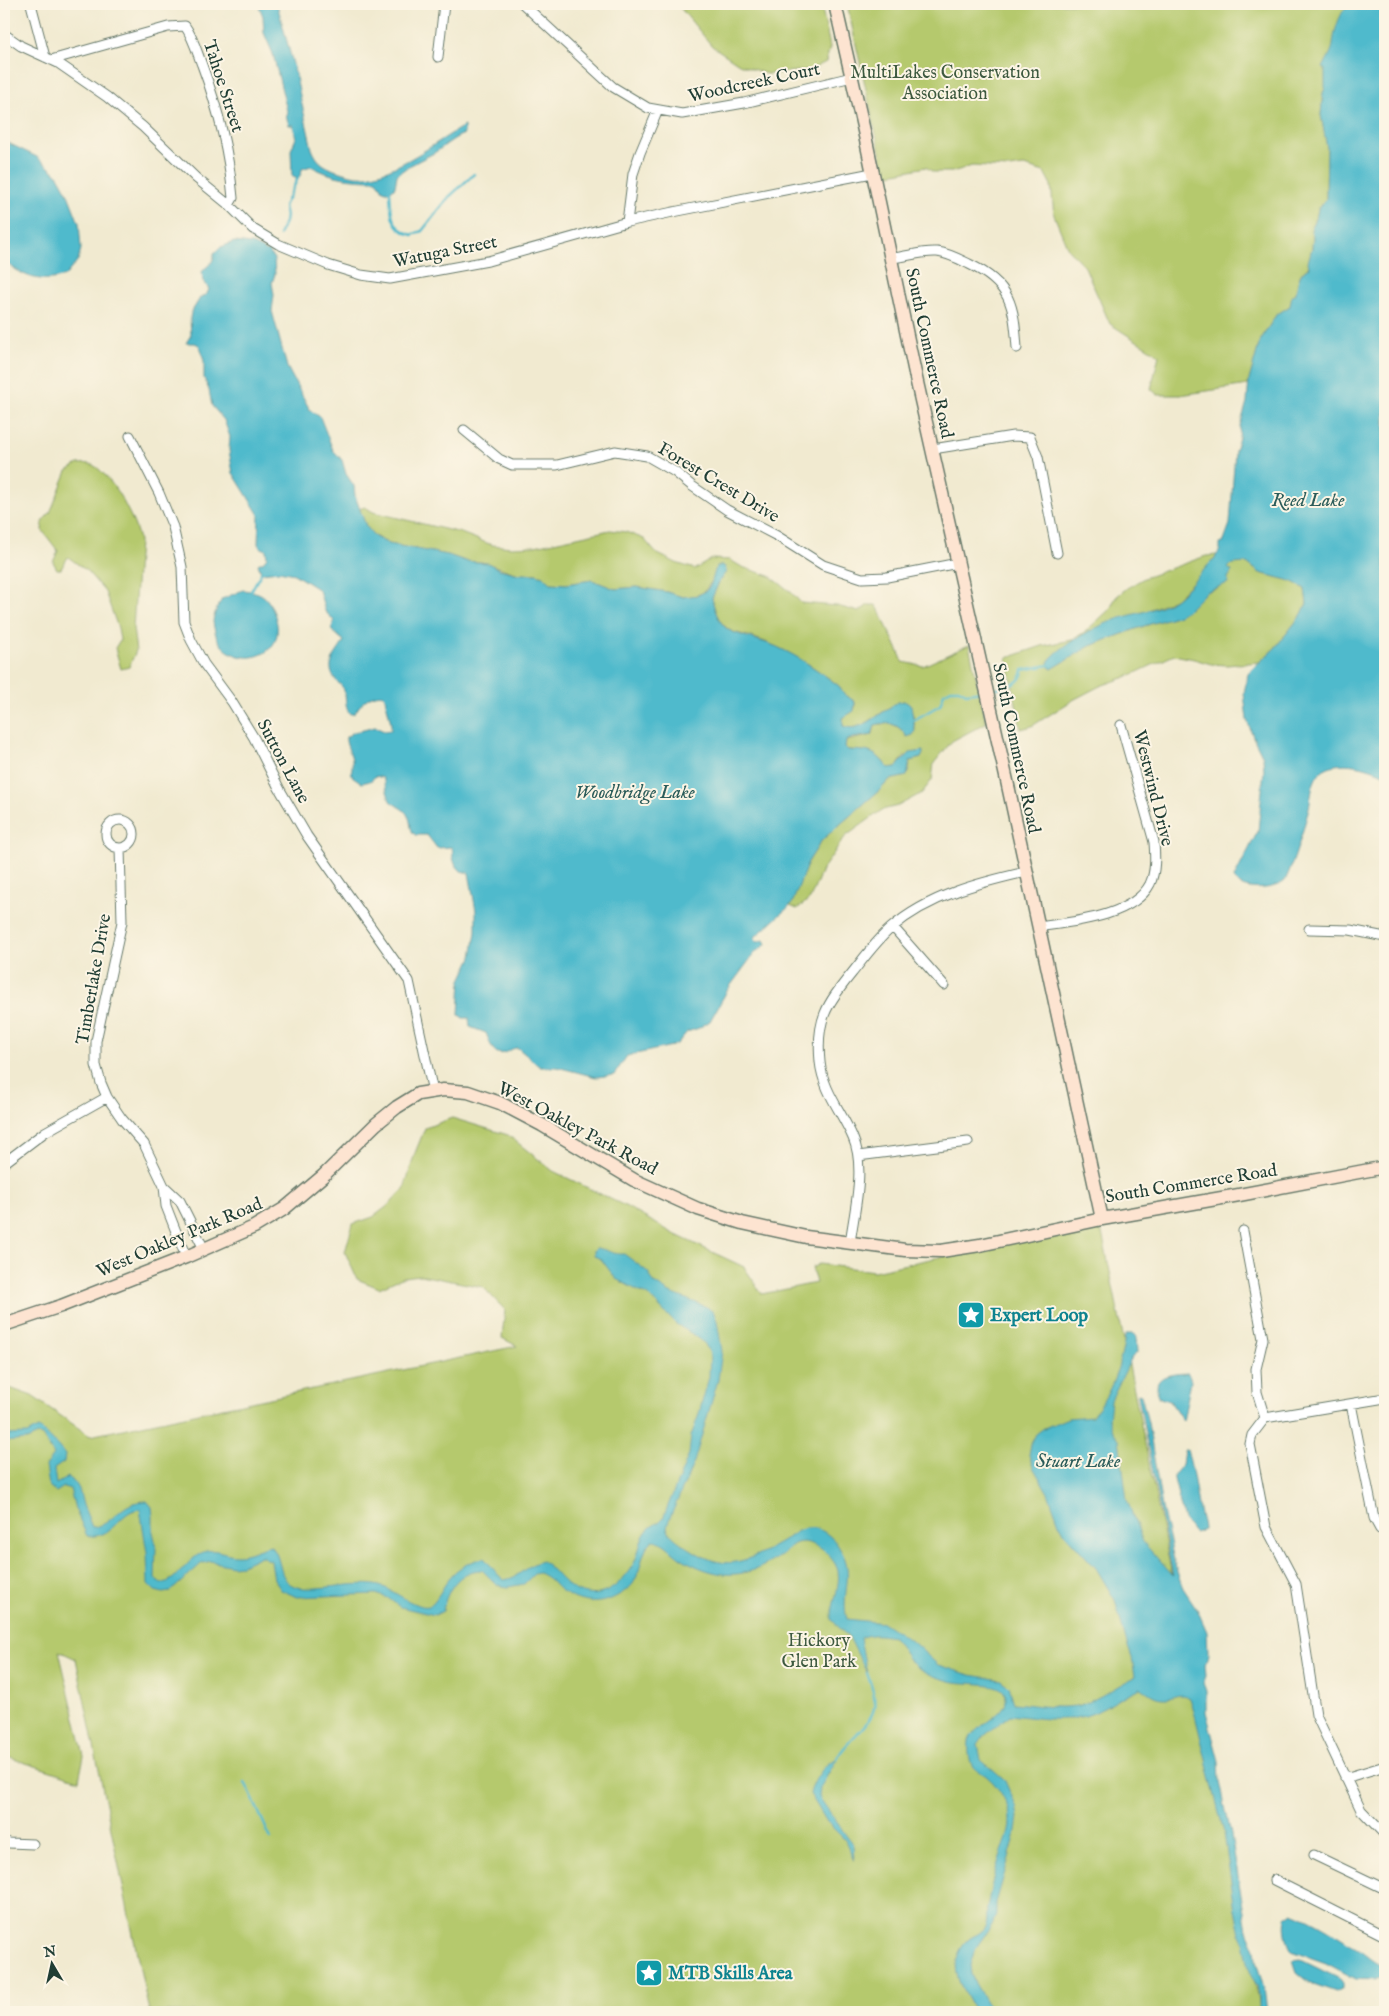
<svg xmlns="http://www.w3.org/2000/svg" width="1389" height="2016" font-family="'IM FELL English',serif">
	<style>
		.green { fill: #b5c96d; stroke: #6a8350 }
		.water { fill: #50bacc; stroke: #387c80 }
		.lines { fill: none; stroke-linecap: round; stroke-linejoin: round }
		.stream { stroke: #50bacc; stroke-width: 2.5 }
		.street-casing { stroke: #687a6b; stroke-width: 11 }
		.secondary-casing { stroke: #687a6b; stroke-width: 15 }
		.street { stroke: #fff; stroke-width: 9 }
		.secondary { stroke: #fde4d1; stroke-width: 12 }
		.labels { text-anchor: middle; stroke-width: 4; stroke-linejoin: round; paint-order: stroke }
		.park-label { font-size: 18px; fill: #3d593f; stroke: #fcf5e5 }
		.street-label { font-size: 18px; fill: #1f3d34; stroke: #fcf5e5 }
		.culture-label { font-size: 18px; font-weight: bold; fill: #0d838f; stroke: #fcf5e5; text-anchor: start }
		.water-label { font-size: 19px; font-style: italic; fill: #2b5c5a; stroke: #fcf5e5 }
	</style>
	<rect width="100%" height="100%" fill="#fcf5e5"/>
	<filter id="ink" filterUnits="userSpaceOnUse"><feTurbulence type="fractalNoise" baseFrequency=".02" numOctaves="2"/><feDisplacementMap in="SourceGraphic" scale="10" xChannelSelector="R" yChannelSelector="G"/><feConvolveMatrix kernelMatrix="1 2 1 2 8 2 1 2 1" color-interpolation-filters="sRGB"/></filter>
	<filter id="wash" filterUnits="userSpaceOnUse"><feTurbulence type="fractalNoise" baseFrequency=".0096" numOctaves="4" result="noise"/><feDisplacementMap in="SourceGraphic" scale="20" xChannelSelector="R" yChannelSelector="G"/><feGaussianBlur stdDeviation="1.12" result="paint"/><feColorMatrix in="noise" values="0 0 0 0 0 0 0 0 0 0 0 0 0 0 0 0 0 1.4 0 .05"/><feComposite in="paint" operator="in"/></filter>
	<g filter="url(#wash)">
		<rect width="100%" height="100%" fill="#f1ead0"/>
		<path class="green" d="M677,4h144l9,43 -4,15 -16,8 -44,4 -27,-10 -27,-18z
			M847,4h538l-62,89 -2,22 6,32 -1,52 -8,10 -1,6 -5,10 -1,6 2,5 -1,12 -3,19c-11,5 -10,14 -13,24 -2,6 -5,9 -6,15l-14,9 -16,26 -12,44 -68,10h-22l-7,-6 8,-34 -49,-31 -25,-57 -17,-18 -14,-34 -3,-30 -7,-13 -20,-6 -15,2 -37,-2 -20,6h-19l-7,-5 -41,8z
			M78,464c3,0 9,-1 12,0 19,5 48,60 49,78l-6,86 3,23 -7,16 -8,2 -6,-21 5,-8 -2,-12 -13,-36 -18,-21 -19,-14 -7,12h-4l-4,-7 5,-11 -16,-21 1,-10 7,-7 17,-42z
			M365,507l8,5 88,21 31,12 19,2 24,-1 75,-16 16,2 18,7 12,14 20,10 19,6 17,-10 18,1 12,7 28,9 21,16 10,11 36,3 22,6 9,-7h8c4,5 4,9 7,14 7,14 14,28 20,43l20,4 46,-21 17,78 -34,18 -18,22 -2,17 -10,13 -24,13 -16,4 -37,27 -23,33 -12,29 -13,10 -7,-3 18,-44 14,-22 59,-51 8,-9 14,-3 6,-6 1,-10 11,-3 -16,-2 -9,11 -8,1c-12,-17 -20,-17 -40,-18l-3,-3 1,-6 23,-5 4,-2 2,-9c14,-3 23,-2 32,12l8,-7c-1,-15 -1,-17 -11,-29 -20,4 -41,34 -61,25v-9l12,-9v-6l-13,-10 -3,-6c-32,-25 -66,-45 -106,-54 -13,-6 -19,-21 -21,-34l8,-18 3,-2 -11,3 -9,12 -12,4h-11l-13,-5 -30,-5 -22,2 -23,-9 -26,4 -16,-1 -7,-7 -7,-2h-17l-37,-12 -17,-1 -17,-6 -59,-11 -18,-10 -5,-8 -7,-17z
			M1217,555l-18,21 -24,23 -100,42 -25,18 -1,8 3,2 38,-23 54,-20 35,-11 11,-7 16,-16 11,-4 11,-9v-13l3,-3h16l13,10 31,8 14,8 2,14 -5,11 -27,34 -16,14 -32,3 -16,-1 -17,-5 -20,-4 -45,21 -29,10 -27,14 -41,26 -11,3 -14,-71 35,-12 30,-6 14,-9 24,-22 6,-12 11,-9 17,-10 62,-22z
			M452,1118l56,17 45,36 72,35 51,29 68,32 18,27 54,-11 -4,-15 7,-4 55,7 226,-48 161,789h-1112l-73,-353 -17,-8 25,105 -5,24 -75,-24v-370l28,10 58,40 427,-90 -15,-8 3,-28 -22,-23 -63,-12 -16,2 -25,11 -22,-9 -12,-27 8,-28 20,-7 16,-12 15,-16 11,-36 10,-25z"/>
		<path class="water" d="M258,4h19l16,60 19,85c5,12 10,16 22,21 7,2 15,5 22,6 32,4 81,-35 108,-50v8c-11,4 -19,12 -30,19 -13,7 -26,12 -37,22l-2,12 -5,5 -7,-2 -6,-10c-25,0 -45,-2 -66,-14l-9,3 -1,5 -3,4 -6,-2 -1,-26 5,-12 -3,-13h-4l-3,-9 2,-1 -15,-61 -9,-21 -1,-17z
			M1349,4h36v771c-17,-9 -53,-19 -67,0 -7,9 -7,26 -10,37 -6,22 -13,47 -23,69 -10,9 -46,12 -51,-3l24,-47 6,-61 -1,-13 -9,-18 -7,-19 -3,-27 4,-19 3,-4 24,-22 27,-34 5,-11 -2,-14 -14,-8 -31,-8 -13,-10 -15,1 -4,4 4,3 -4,7v5l-22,9 -16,16 -11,7 -35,11 -54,20 -38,23 -3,-2 -1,-5c12,-17 49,-36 69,-43 18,-6 41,-9 58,-20 13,-10 28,-29 40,-41l5,-8v-6l3,-1 7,-19 5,-73 4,-13 1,-12 7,-24 2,-22 9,-32 2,-7 16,-26 14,-9 2,-11 4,-2c2,-11 3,-21 13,-26l-1,-5 4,-14 1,-12 -2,-5 1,-6 5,-10 1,-6 8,-10 1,-51 -6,-33 2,-22 2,-5v-19l-2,-1c3,-7 9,-16 10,-23 1,-13 6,-32 16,-41z
			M4,141l33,16 20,17 10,18 12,31 2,26 -3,11 -13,16c-25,8 -41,1 -61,-15z
			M234,242l18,2 18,9 4,6 1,15 -3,9 2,12 -2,16 15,56 23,43 10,7 13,33 9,10 4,14 8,12 1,10 11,30 9,11 14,7 59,11 17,6 23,2 11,6 20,5h17l7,2 8,7 15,1 26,-4 23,9 22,-2 30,5 16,5 15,-2 8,-4 5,-7 5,-17 6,-2 3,2 1,5 -6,8 -8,18c2,11 6,23 15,31 6,5 40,13 50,18 23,10 42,24 62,39l3,6 13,10 -1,9 -11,7v8c18,8 40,-16 55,-24l6,-1 7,4 4,25 -2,5 -6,2c-8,-13 -18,-16 -32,-12l-3,10 -20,3 -6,3 -1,6 3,3c21,1 27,0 40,18l8,-1 14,-14 13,-2v3l-2,4 -11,3 -3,15 -18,4 -8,9 -59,51 -14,22 -16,42 -37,33 1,5 8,-2 2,4 -12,10 -26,35 -18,32 -11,7 -12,4 -10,12 -5,2 -45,10 -13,19 -18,2 -39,-10h-17l-22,-19c-6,0 -7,2 -11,4 -14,7 -17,-10 -21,-19l-16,-6 -1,-9h-6l-4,-3 2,-35 11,-23 4,-25v-21l-7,-38 -8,-2c-3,-3 -7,-8 -8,-13 -1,-5 1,-6 -2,-11l-14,1 -10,-13h-12c-6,-5 -3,-12 -7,-19 -3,-7 -12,-10 -18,-15l-7,-23 -7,-2 -6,5 -8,2 -10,-7c-1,-6 1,-10 0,-16 -1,-8 -7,-15 -6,-23l6,-4 23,-6 9,4 7,-1v-7l-6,-25 -1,-3c-12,-3 -23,7 -29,18l-5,1c-6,-7 -3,-15 -6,-23 -1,-5 -6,-8 -9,-12 -11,-15 3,-26 9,-38l-13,-11 3,-9 -9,-10 -6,-21 -25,-16 -15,-3 -18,2 -3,-9 6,-3 3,-4 -1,-7 -6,-3 -2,-3 1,-29 -26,-42 -4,-23 1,-13 -6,-17 -12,-14 -3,-16 -5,-12v-17l-3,-12 -2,-4 -4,-2h-9l5,-8 -1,-16 1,-6 9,-15 7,-4 2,-5 -6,-8 -1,-9c5,-7 13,-9 12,-19l7,-6z
			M243,590c18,2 24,5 31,23 19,49 -48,60 -59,19 -1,-5 -3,-11 -1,-15 1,-6 5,-12 8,-18z
			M596,1248c11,1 17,7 28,6l24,18 6,11 14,9 39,15 7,6 3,8 5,30 -4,29 -24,82 -25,58 -2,8c4,10 16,16 25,22 12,8 28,15 43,12 16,-2 34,-13 48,-21 6,-4 13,-10 20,-12 15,-5 30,7 37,20 16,24 0,45 7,70l37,4 29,19 25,23 32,10 32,5 7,7 5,16c23,2 55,9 77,-2 15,-7 29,-17 44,-24l-3,-19 -6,-17 -11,-41 -19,-32 -31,-34 -6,-11 -11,-30 -15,-26 -4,-12 2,-11 5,-10 8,-6 24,-10 24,-2c20,-23 28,-50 33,-79l2,-3h5l4,3 1,16 -5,4 -21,43 -2,19 4,12 6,9 8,60 16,42 30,34 -35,-180v-2l3,1 7,28 14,84 14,62 7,19 14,21 10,23 1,22 -3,11 1,10 -3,8 3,8v21l13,49 1,21 11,53 16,95 8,19 1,11 8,28 3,24h-8v-16l-2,-11 -6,-9 -7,-33 -4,-8 -5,-25 -11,-77 -29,-118 -5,-17c-11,-7 -16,1 -27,0 -9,0 -15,-6 -22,-10 -16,7 -30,17 -45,24 -26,12 -59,6 -86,3l-27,22 -5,7 3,16 24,21 11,25 2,11 -3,20 -19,66v12l-4,10 -17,24 -5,16 1,9 5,11 16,27h-17c-13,-22 -31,-49 -7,-72 5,-5 14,-6 17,-13 3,-6 1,-13 2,-19 3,-17 7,-35 13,-51 4,-12 10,-23 10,-36 0,-17 -12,-36 -25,-46 -4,-3 -9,-4 -12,-8 -4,-7 -5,-18 -4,-26 4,-17 47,-28 35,-49 -6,-11 -41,-7 -54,-11 -12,-3 -27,-8 -37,-17 -8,-7 -12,-19 -20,-27 -12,-2 -22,-4 -33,1l7,35 -17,-34 -18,-19c-1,-16 9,-33 6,-49 -4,-16 -28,-35 -44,-27 -4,2 -7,7 -11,10 -18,13 -37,22 -60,20 -15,-2 -29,-8 -42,-16 -9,-6 -18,-18 -28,-18 -12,10 -11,29 -19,42 -3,6 -12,11 -17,14 -19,11 -41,7 -58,-7 -8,-8 -9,-11 -20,-16l-5,1 -10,10 -16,3 -11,-2 -15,-15c-23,0 -36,21 -39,41l-8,4 -35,-8 -12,-9 -12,-4 -79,3 -16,-7 -7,-11 -3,-18 -10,-5 -19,9 -10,1 -22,-5 -9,3 -31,28 -7,1 -8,-2 -7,-7 -1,-31 -7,-44c-22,2 -25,30 -53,27l-12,-27 -5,-20 -6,-2 -8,5 -7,-6 -3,-20 8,-11 -12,-19 -4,-1 -11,5 -23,2v-7l23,-1 11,-6c5,1 24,22 27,27l-1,7 -10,7 2,15 12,-7 7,5 4,7 4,16 9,22c23,-1 26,-26 55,-26l5,6 1,9v16l3,13 -1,34 6,5c18,-4 25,-24 42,-32 12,-5 22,3 34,3 12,0 22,-7 34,-9 12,12 6,31 21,39 17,10 66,-7 91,2 12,4 33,22 45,19 8,-2 17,-24 23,-30 7,-9 23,-16 33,-18 8,8 12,16 20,22 16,-2 22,-16 38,-19 13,8 20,23 35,30 26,12 46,-8 58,-30 4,-9 5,-21 11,-29 5,-7 12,-8 17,-14l26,-64 2,-18 7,-19 11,-40 1,-23 -5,-10 -8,-7 -21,-13 -26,-27 -34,-18 -15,-20 -7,-3v-6z
			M1188,1373l3,8 -8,40 -13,-20 -10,-3c-11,-23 11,-24 28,-25z
			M1184,1450h3c6,20 8,40 12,60 1,7 4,13 4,20l-9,3 -10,-13 -10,-41v-4l8,-10z
			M837,1759l-17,29 -1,9 34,48 1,16 -9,-21 -18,-18 -17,-28c2,-11 15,-33 27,-35z
			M1293,1912c21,8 48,25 66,38 9,7 15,13 26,17v8l-10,5 -19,-1 -30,-16 -34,-12c-6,-11 -8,-21 -6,-34z
			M1301,1960l39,19 3,4v5l-7,4 -28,-10 -11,-9 -4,-12z"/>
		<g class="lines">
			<path class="stream" d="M390,192c1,19 0,37 22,43l10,-4 27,-34 25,-23
				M279,235l6,-13 1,-6 -2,-10 14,-28
				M269,252l3,-4
				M250,593l11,-20
				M991,689c14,-3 30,-2 32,-19l26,-5
				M914,720l26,-15 4,-12 7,-4h8l7,4 17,-2
				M837,1759c3,-8 8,-12 14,-19 26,-27 29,-31 16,-67
				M245,1782l26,57"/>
		</g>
	</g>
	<g filter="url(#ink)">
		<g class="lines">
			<g class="street-casing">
				<path id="street" d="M31,4l14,53
					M523,4l90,83 35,21 34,6 62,-11 108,-26
					M4,34l17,12 37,17 49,34 36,30 53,51 33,27 24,24 25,15 50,21 33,10 29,4 98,-18 139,-39 46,-10 199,-39
					M438,57l6,-53
					M51,60l117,-33 17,-1c8,11 12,26 17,39 16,43 27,87 31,133l-4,7
					M627,222l6,-48 7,-21 18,-43
					M891,258c15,-1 30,-7 46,-6 11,1 22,7 32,12 42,20 45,41 48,84
					M464,430l35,29 13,6h45l58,-14 32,5 28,16 17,14 35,24 50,26 46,29 39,13 25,-1 71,-14
					M130,436l29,57 14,34 9,40 2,55 7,18 13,24 28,38 22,36 25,50 28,48 102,145 24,111
					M933,449l80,-13 17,1 8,20 19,96
					M106 834a14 14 0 1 1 28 0a14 14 0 1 1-28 0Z
					M120,848l2,74 -26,119v24l5,18 6,14 15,22 22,25 20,42 16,15 24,48
					M893,927l51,58
					M1038,927c33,-5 95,-10 112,-43 6,-13 5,-28 4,-42l-33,-117
					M1309,929l41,1 35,7
					M858,1156l110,-14
					M4,1163l41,-31 62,-35
					M164,1186l2,20 20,51
					M1243,1231l20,108 -7,30 1,23 8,26 120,-20
					M850,1243c4,-31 16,-76 3,-105 -11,-26 -30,-47 -33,-76 -4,-42 6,-57 32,-89 12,-15 24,-32 39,-45 39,-33 87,-45 135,-56
					M1351,1404l23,114 6,11 5,1
					M1265,1418l-13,17 -2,9 16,83 30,57 20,131 45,95 24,25
					M1345,1778l40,-12
					M4,1841l5,2 24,1
					M1314,1855l71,34
					M1274,1880l111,56"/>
			</g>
			<g class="secondary-casing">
				<path id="secondary" d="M835,4l29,127 52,247 91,403 95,438
					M4,1325l57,-19 125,-49 68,-30 30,-18 39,-33 53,-52 21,-17 21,-13 25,-4 25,2 32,11 42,22 92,55 64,29 44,14 64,14 99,13 36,1 39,-6 122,-26 137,-24 146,-28"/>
			</g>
			<use href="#street" class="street"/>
			<use href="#secondary" class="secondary"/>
		</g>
	</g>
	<defs>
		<g id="sight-square" transform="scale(1.4375)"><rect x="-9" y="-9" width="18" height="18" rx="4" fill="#0f9aa8" stroke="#fcf5e5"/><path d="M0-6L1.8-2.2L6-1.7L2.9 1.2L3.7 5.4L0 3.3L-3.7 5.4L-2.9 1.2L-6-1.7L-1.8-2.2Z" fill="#fff"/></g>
	</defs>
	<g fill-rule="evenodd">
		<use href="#sight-square" x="971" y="1315"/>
		<use href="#sight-square" x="649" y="1973"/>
	</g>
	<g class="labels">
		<g class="park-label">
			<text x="945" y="78">MultiLakes Conservation<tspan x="945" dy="21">Association</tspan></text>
			<text x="819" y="1646">Hickory<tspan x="819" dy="21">Glen Park</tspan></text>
		</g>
		<g class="street-label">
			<text transform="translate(754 82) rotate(-12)" y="6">Woodcreek Court</text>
			<text transform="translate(224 86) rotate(72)" y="6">Tahoe Street</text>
			<text transform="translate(445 251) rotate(-11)" y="6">Watuga Street</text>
			<text transform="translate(930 353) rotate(78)" y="6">South Commerce Road</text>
			<text transform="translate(719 482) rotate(31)" y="6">Forest Crest Drive</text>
			<text transform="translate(1017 748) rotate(78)" y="6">South Commerce Road</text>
			<text transform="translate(284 761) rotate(62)" y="6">Sutton Lane</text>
			<text transform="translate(1154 788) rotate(76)" y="6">Westwind Drive</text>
			<text transform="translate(93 979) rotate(-80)" y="6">Timberlake Drive</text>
			<text transform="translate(578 1128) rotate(28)" y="6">West Oakley Park Road</text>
			<text transform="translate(1191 1183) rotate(-9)" y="6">South Commerce Road</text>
			<text transform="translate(179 1237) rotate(-23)" y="6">West Oakley Park Road</text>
		</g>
		<g class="culture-label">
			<text x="990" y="1321">Expert Loop</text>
			<text x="668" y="1979">MTB Skills Area</text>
		</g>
		<g class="water-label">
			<text x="1308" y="506">Reed Lake</text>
			<text x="635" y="798">Woodbridge Lake</text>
			<text x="1078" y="1467">Stuart Lake</text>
		</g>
	</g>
	<rect width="1389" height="2016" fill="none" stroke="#fcf5e5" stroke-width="20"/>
	<g transform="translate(52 1964) rotate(351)" stroke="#fcf5e5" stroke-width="4" paint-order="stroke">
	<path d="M0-4L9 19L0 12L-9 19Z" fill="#1f3d34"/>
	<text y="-8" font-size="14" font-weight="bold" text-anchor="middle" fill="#1f3d34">N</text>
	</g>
</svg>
